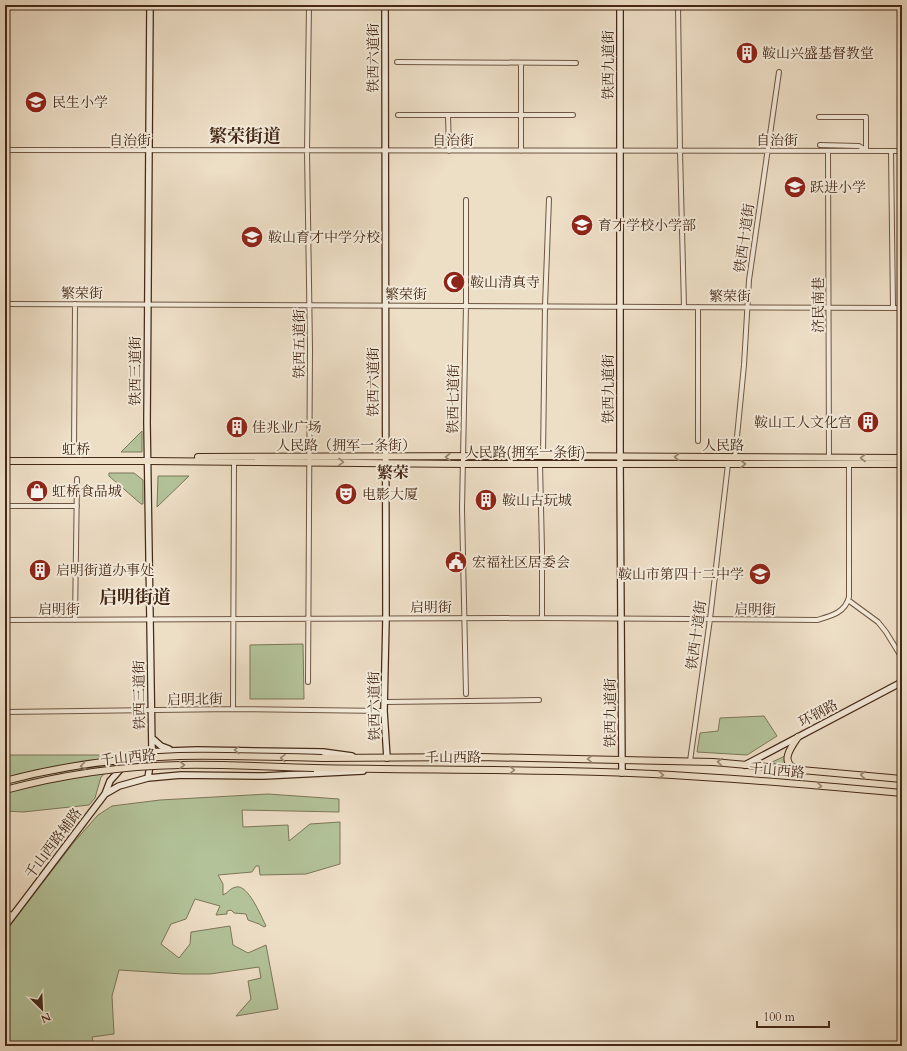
<svg xmlns="http://www.w3.org/2000/svg" width="907" height="1051" font-family="Cardo,'Noto Serif SC',serif">
	<style>
		.green { fill: #b3c299; stroke: #7c7658 }
		.lines { fill: none; stroke-linecap: round; stroke-linejoin: round }
		.street-casing { stroke: #6f5642; stroke-width: 6 }
		.secondary-casing { stroke: #452916; stroke-width: 8 }
		.primary-casing { stroke: #452916; stroke-width: 8 }
		.street { stroke: #f3eada; stroke-width: 4 }
		.secondary { stroke: #f3eada; stroke-width: 5.5 }
		.primary { stroke: #eddec6; stroke-width: 6 }
		.primary-bridge-casing { stroke: #452916; stroke-width: 8; stroke-linecap: butt }
		.primary-bridge { stroke: #eddec6; stroke-width: 6 }
		.oneway { stroke: #99846e }
		.oneway2 { stroke: #9c8a78 }
		.labels { text-anchor: middle; stroke-width: 4; stroke-linejoin: round; paint-order: stroke }
		.poi-label { font-size: 14px; fill: #452916; stroke: #f3eada; text-anchor: start }
		.street-label { font-size: 14px; fill: #452916; stroke: #f3eada }
		.quarter-label { font-size: 16px; font-weight: bold; fill: #452916; stroke: #f3eada }
		.district-label { font-size: 18px; font-weight: bold; fill: #452916; stroke: #f3eada }
	</style>
	<rect width="100%" height="100%" fill="#eddec6"/>
	<filter id="stains"><feTurbulence type="fractalNoise" baseFrequency=".005" numOctaves="4"/><feColorMatrix values="0 0 0 0 .2 0 0 0 0 .09 0 0 0 0 .02 0 0 0 .5 -.17"/></filter>
	<radialGradient id="worn" r=".72"><stop offset=".6" stop-color="#630" stop-opacity="0"/><stop offset="1" stop-color="#630" stop-opacity=".3"/></radialGradient>
	<path class="green" d="M142,431v21h-21z
		M109,473h25l9,7v24h-2l-32,-28z
		M158,476h31l-32,31z
		M303,644l1,55h-54v-54z
		M764,716l13,20 -30,19 -50,-3 3,-19 18,-2 2,-13z
		M5,755h120l-24,22 -6,21 -6,7 -66,7 -18,-1z
		M785,756l1,11 -17,-3 1,-1z
		M268,794l71,5v13l-97,-2 1,17 45,-2 1,16 21,-17 30,-2v42l-34,10 -46,1 -1,-9h-3l-4,6 -34,3 5,9v11c5,-2 7,-7 13,-8 12,-3 25,29 30,39l-2,1 -5,-3 -11,-4 -2,-6 -12,-1 -3,-3 -4,1v3l-11,1 4,-9 -25,-7 -9,20 -15,5 -10,20 18,14 11,-14 1,-12 39,-6 3,19 15,8 18,-8 12,64 -42,7 15,-17 -3,-18 13,-3 -2,-11 -49,7h-27l-64,-4 -7,26 2,38 -22,3 2,9h-89v-114l69,-90 24,-27 14,-9 48,-6z"/>
	<g class="lines">
		<g class="street-casing">
			<path id="street" d="M678,5l2,146 4,156
				M397,62l179,1
				M398,115h175
				M448,115l1,36
				M819,117h47v34
				M820,145l39,1 7,4
				M5,150l897,1
				M521,151v-88
				M828,151l1,307
				M891,151l2,157
				M5,304l897,4
				M698,441v-134
				M74,450l1,-146
				M543,456l2,-150 4,-107
				M735,457l9,-92 5,-85 30,-208
				M540,464l2,86v68
				M5,506h72
				M848,600l30,22 8,10 16,26
				M5,620l537,-2 275,2c14,-4 28,-7 32,-23v-133
				M75,620l2,-141
				M308,682l2,-334 -3,-197 2,-146
				M466,694l-4,-185 4,-204v-105
				M385,702l154,-2
				M233,709l1,-247
				M5,712l228,-3 151,2
				M690,761l20,-142 18,-155
				M5,911l8,5"/>
		</g>
		<g class="secondary-casing">
			<path id="secondary" d="M385,5l1,614 -2,92 3,47
				M620,5v458l2,310
				M152,738l9,8 8,3
				M745,765l157,-83
				M148,778l4,-27 -5,-328 3,-418
				M105,794l14,-8 29,-8 33,-3 83,1 99,-5
				M5,926l100,-132 5,-13 15,-17 16,-12 56,-2 126,2 29,4"/>
		</g>
		<g class="primary-casing">
			<path id="primary" d="M198,457l345,-1 359,2
				M5,461h143l316,3h438
				M322,758l158,-1 233,5 189,17
				M314,768c95,2 191,1 287,4 100,3 201,12 301,21
				M794,768c-14,-7 -2,-22 4,-31"/>
		</g>
		<use href="#street" class="street"/>
		<use href="#secondary" class="secondary"/>
		<use href="#primary" class="primary"/>
		<g class="primary-bridge-casing">
			<path id="primary-bridge" d="M5,781c56,-15 116,-23 174,-25 48,-1 95,1 143,2
				M5,790c56,-15 117,-24 175,-25 44,-1 89,2 134,3"/>
		</g>
		<use href="#primary-bridge" class="primary-bridge"/>
	</g>
	<defs><path id="oneway-chevron" d="M-2-3.5L2.5 0L-2 3.5" fill="none" stroke-width="1.6" stroke-linecap="round" stroke-linejoin="round"/></defs>
	<g class="oneway">
		<use href="#oneway-chevron" transform="translate(448 457) rotate(-180)"/>
		<use href="#oneway-chevron" transform="translate(677 457) rotate(-180)"/>
		<use href="#oneway-chevron" transform="translate(863 458) rotate(-180)"/>
		<use href="#oneway-chevron" transform="translate(341 462) rotate(2)"/>
		<use href="#oneway-chevron" transform="translate(743 464)"/>
		<use href="#oneway-chevron" transform="translate(283 758) rotate(-179)"/>
		<use href="#oneway-chevron" transform="translate(590 759) rotate(-179)"/>
		<use href="#oneway-chevron" transform="translate(720 762) rotate(-175)"/>
		<use href="#oneway-chevron" transform="translate(182 765)"/>
		<use href="#oneway-chevron" transform="translate(83 766) rotate(172)"/>
		<use href="#oneway-chevron" transform="translate(512 770) rotate(1)"/>
		<use href="#oneway-chevron" transform="translate(661 775) rotate(3)"/>
		<use href="#oneway-chevron" transform="translate(863 775) rotate(-175)"/>
		<use href="#oneway-chevron" transform="translate(819 786) rotate(5)"/>
	</g>
	<use class="oneway2" href="#oneway-chevron" transform="translate(237 750) rotate(-179)"/>
	<defs>
		<g id="building-disc" transform="scale(1.15)"><circle r="9.5" fill="#8f2418" stroke="#f3eada"/><path d="M-4-6H4V6H1V3H-1V6H-4ZM-2.5-4.3h1.7v1.8h-1.7ZM.8-4.3h1.7v1.8H.8ZM-2.5-1h1.7V.8h-1.7ZM.8-1h1.7V.8H.8Z" fill="#fff"/></g>
		<g id="school-disc" transform="scale(1.15)"><circle r="9.5" fill="#8f2418" stroke="#f3eada"/><path d="M0-5L7-2L0 1L-7-2ZM-4 1L0 2.5L4 1V4Q0 6-4 4Z" fill="#fff"/></g>
		<g id="mosque-disc" transform="scale(1.15)"><circle r="9.5" fill="#8f2418" stroke="#f3eada"/><path d="M3.5-4.9A6 6 0 1 0 3.5 4.9A5 5 0 1 1 3.5-4.9Z" fill="#fff"/></g>
		<g id="shop-disc" transform="scale(1.15)"><circle r="9.5" fill="#8f2418" stroke="#f3eada"/><path d="M-5-2.5h2.3a2.7 3.5 0 0 1 5.4 0H5L5.5 6h-11ZM-1.5-2.5h3a1.5 2.3 0 0 0-3 0Z" fill="#fff"/></g>
		<g id="theatre-disc" transform="scale(1.15)"><circle r="9.5" fill="#8f2418" stroke="#f3eada"/><path d="M-5-5.5Q0-4 5-5.5V0Q5 5 0 6Q-5 5-5 0ZM-3.3-2.5H-1v1.5H-3.3ZM1-2.5H3.3v1.5H1ZM-2.8 1Q0 5.5 2.8 1Z" fill="#fff"/></g>
		<g id="civic-disc" transform="scale(1.15)"><circle r="9.5" fill="#8f2418" stroke="#f3eada"/><path d="M-.6-6.5H3V-4.5H.6V-3L4-1V1h2V6H-6V1h2V-1L-.6-3ZM-1.2 2.5V6h2.4V2.5Z" fill="#fff"/></g>
	</defs>
	<g fill-rule="evenodd">
		<use href="#building-disc" x="747" y="53"/>
		<use href="#school-disc" x="36" y="102"/>
		<use href="#school-disc" x="795" y="187"/>
		<use href="#school-disc" x="582" y="225"/>
		<use href="#school-disc" x="252" y="237"/>
		<use href="#mosque-disc" x="454" y="282"/>
		<use href="#building-disc" x="868" y="422"/>
		<use href="#building-disc" x="237" y="427"/>
		<use href="#shop-disc" x="37" y="491"/>
		<use href="#theatre-disc" x="346" y="494"/>
		<use href="#building-disc" x="486" y="500"/>
		<use href="#civic-disc" x="456" y="562"/>
		<use href="#building-disc" x="40" y="570"/>
		<use href="#school-disc" x="760" y="574"/>
	</g>
	<g class="labels">
		<g class="poi-label">
			<text x="762" y="58">鞍山兴盛基督教堂</text>
			<text x="52" y="107">民生小学</text>
			<text x="810" y="192">跃进小学</text>
			<text x="598" y="230">育才学校小学部</text>
			<text x="268" y="242">鞍山育才中学分校</text>
			<text x="470" y="287">鞍山清真寺</text>
			<text x="852" y="427" text-anchor="end">鞍山工人文化宫</text>
			<text x="252" y="432">佳兆业广场</text>
			<text x="52" y="496">虹桥食品城</text>
			<text x="362" y="499">电影大厦</text>
			<text x="502" y="505">鞍山古玩城</text>
			<text x="472" y="567">宏福社区居委会</text>
			<text x="56" y="575">启明街道办事处</text>
			<text x="744" y="579" text-anchor="end">鞍山市第四十二中学</text>
		</g>
		<g class="street-label">
			<text transform="translate(373 58) rotate(-90)" y="5">铁西六道街</text>
			<text transform="translate(608 65) rotate(-90)" y="5">铁西九道街</text>
			<text x="130" y="145">自治街</text>
			<text x="453" y="145">自治街</text>
			<text x="777" y="145">自治街</text>
			<text transform="translate(744 238) rotate(-82)" y="5">铁西十道街</text>
			<text x="82" y="298">繁荣街</text>
			<text x="406" y="299">繁荣街</text>
			<text x="730" y="301">繁荣街</text>
			<text transform="translate(818 305) rotate(-90)" y="5">济民南巷</text>
			<text transform="translate(299 344) rotate(-90)" y="5">铁西五道街</text>
			<text transform="translate(135 371) rotate(-90)" y="5">铁西三道街</text>
			<text transform="translate(373 382) rotate(-90)" y="5">铁西六道街</text>
			<text transform="translate(608 389) rotate(-90)" y="5">铁西九道街</text>
			<text transform="translate(453 399) rotate(-89)" y="5">铁西七道街</text>
			<text x="346" y="450">人民路（拥军一条街）</text>
			<text x="723" y="450">人民路</text>
			<text x="76" y="454">虹桥</text>
			<text x="525" y="457">人民路(拥军一条街)</text>
			<text x="431" y="612">启明街</text>
			<text x="59" y="614">启明街</text>
			<text transform="translate(755 609) rotate(1)" y="5">启明街</text>
			<text transform="translate(696 635) rotate(-82)" y="5">铁西十道街</text>
			<text transform="translate(139 695) rotate(-91)" y="5">铁西三道街</text>
			<text transform="translate(195 699) rotate(-1)" y="5">启明北街</text>
			<text transform="translate(374 706) rotate(-91)" y="5">铁西六道街</text>
			<text transform="translate(610 713) rotate(-90)" y="5">铁西九道街</text>
			<text transform="translate(818 713) rotate(-28)" y="5">环钢路</text>
			<text transform="translate(128 757) rotate(-6)" y="5">千山西路</text>
			<text x="453" y="762">千山西路</text>
			<text transform="translate(777 770) rotate(5)" y="5">千山西路</text>
			<text transform="translate(53 843) rotate(-53)" y="5">千山西路辅路</text>
		</g>
		<g class="quarter-label">
			<text x="393" y="478">繁荣</text>
		</g>
		<g class="district-label">
			<text x="245" y="142">繁荣街道</text>
			<text x="135" y="603">启明街道</text>
		</g>
	</g>
	<rect width="907" height="1051" fill="none" stroke="#eddec6" stroke-width="20"/>
	<rect x="6" y="6" width="895" height="1039" fill="none" stroke="#452916" stroke-width="2"/>
	<rect x="10" y="10" width="887" height="1031" fill="none" stroke="#452916"/>
	<g transform="translate(42 1009) rotate(156)" stroke="#f3eada" stroke-width="3" paint-order="stroke">
	<path d="M0-3L7 15L0 10L-7 15Z" fill="#452916"/>
	<text y="-6" font-size="11" font-weight="bold" text-anchor="middle" fill="#452916">N</text>
	</g>
	<path d="M757 1021v6h72v-6" fill="none" stroke="#452916" stroke-width="2"/>
	<text x="763" y="1021" font-size="12" fill="#452916" stroke="#f3eada" stroke-width="3" paint-order="stroke">100 m</text>
	<rect width="100%" height="100%" filter="url(#stains)"/>
	<rect width="100%" height="100%" fill="url(#worn)"/>
</svg>
